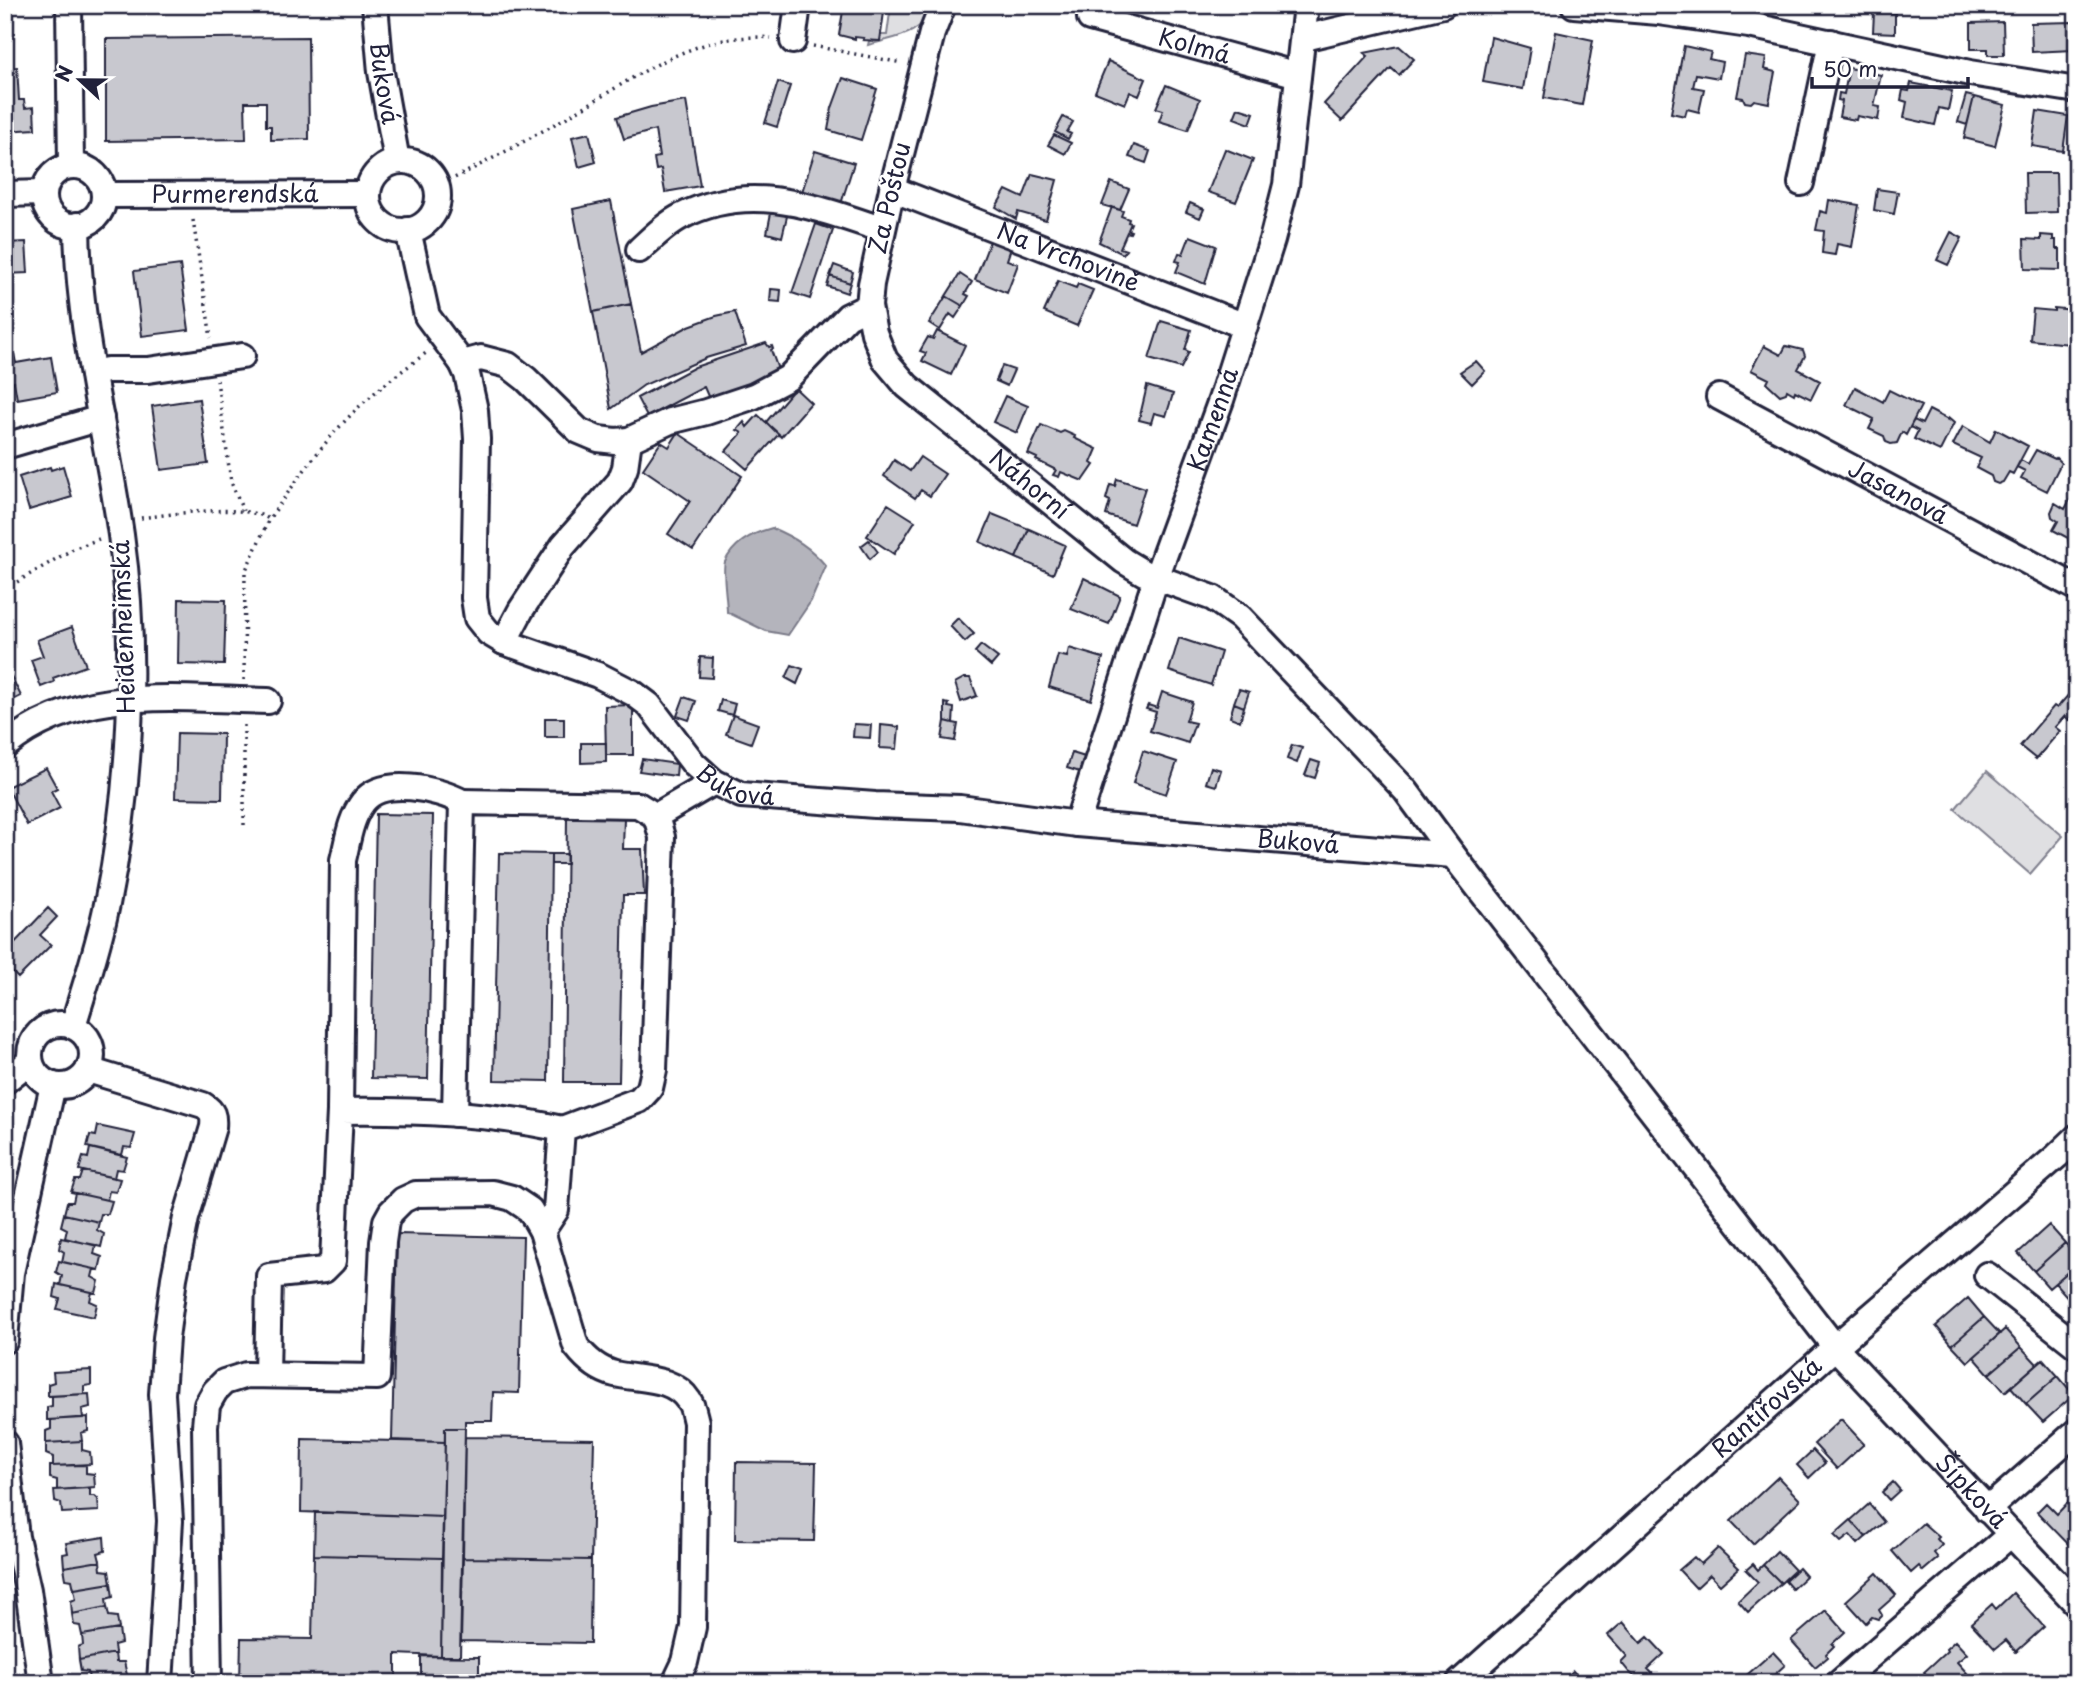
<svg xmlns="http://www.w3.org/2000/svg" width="2082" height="1688" font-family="'Playpen Sans',sans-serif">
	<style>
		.green { fill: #dfdfe2; stroke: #80808e; stroke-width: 2 }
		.water { fill: #b4b4bc; stroke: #7a7a88; stroke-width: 2 }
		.building { fill: #c8c8cf; stroke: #22223b; stroke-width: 2 }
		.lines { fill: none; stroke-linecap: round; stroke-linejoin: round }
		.minor-casing { stroke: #22223b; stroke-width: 30 }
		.path { stroke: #22223b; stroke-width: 3.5; stroke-dasharray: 2 5; stroke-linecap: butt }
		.minor { stroke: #fff; stroke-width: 24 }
		.labels { text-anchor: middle; stroke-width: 5; stroke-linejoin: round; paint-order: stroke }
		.street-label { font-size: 24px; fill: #22223b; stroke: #fff }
	</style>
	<rect width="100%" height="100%" fill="#fff"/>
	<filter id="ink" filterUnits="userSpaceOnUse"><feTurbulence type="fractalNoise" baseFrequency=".0143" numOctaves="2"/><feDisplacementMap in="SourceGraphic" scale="14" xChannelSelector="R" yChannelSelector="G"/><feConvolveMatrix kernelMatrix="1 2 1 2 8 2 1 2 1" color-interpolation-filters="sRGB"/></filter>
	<g filter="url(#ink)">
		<path class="green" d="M891,5h47c-23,32 -34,30 -70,40l1,-4h10l1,-6h7z
			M1987,771l76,65 -33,38 -75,-65z"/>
		<path class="water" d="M772,528c23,10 38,19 54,38l-15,35 -23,34 -22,-4 -39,-19c0,-12 -5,-41 -2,-50 9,-20 28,-29 47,-34z"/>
		<path class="building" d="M844,5h41l-5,36 -17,-1 1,-2 -9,-1v2l-16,-4z
			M1874,13h21v20l-22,-1z
			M2003,22l1,33h-16v-6h-17v-26z
			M2073,22v28l-41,2 -1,-29z
			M1556,32l37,8 -11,65 -38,-7z
			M308,37l1,102 -38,1v-14h-5v-24h-21l1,37 -140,2v-102z
			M1491,37l39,11 -7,41 -40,-7z
			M1399,46l15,13 -15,16 -8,-7 -49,53 -18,-17 44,-48 -4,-3z
			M1684,46l27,6 -2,7 13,3 -3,16 -23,-4 -3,13 11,2 -5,23 -12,-3 -2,7 -14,-3z
			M1745,55l21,3 -2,11 11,3 -6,31 -15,-3 -3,3 -6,-1 -2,-4 -6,-1z
			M1108,61l38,18 -7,17 -9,-4 -5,12 -30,-12z
			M17,67l2,33h5l1,8 9,-1 1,22 -30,2v-63z
			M1849,68l32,7 -7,31 6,1 -2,13 -21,-4 -1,4 -17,-3 3,-16 -4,-1 1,-7 5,1z
			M843,78l34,11 -16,51 -33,-10 4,-22z
			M778,82l12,4 -13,41 -12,-4z
			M1911,83l41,8 -4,19 -9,-2 -4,17 -31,-7 3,-16 -6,-2 2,-10 6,1z
			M1166,85l34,14 -12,31 -29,-9 4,-11 -7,-2z
			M1966,95l8,2 -7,28 -9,-3z
			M1974,97l31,8 -10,41 -31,-8z
			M686,101l14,85 -35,6 -4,-23 -5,1 -2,-12 5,-1 -4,-27 -31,9 -7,-22 34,-10z
			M1238,108l16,5 -4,11 -16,-6z
			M2037,111l31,5 -5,35 -31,-5z
			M1063,117l10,5 -6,10 4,2 -3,5 -13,-7z
			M589,133l7,29 -17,5 -7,-30z
			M1054,135l17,8 -6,11 -17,-9z
			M1134,145l16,6 -4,12 -17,-6z
			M1225,149l28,11 -17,42 -28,-10z
			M815,151l39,12 -14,44 -39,-12z
			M2025,173h31l1,39 -31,1z
			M1032,174l25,6 -11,40 -28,-8 -2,7 -20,-12 10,-17 17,8z
			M1111,182l18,7 -9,21 -18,-5z
			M1877,189l21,3 -4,22 -20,-4z
			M1829,200l30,5 -7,42 -15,-3 -2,11 -13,-2 2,-22 -8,-1 4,-19 7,2z
			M611,201l20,103 -38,8 -20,-103z
			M1190,203l14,6 -4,9 -14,-6z
			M1112,207l11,4 -2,5 8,3 -1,3 3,1 -3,7 3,1 -1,2 -3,-1 -7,16 6,2 -3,4 -24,-12z
			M772,208l16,4 -6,25 -15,-4z
			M816,224l17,6 -23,69 -18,-6z
			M1951,232l11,6 -14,27 -11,-5z
			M2041,235l12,1v4h3v9h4v21l-35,-1 -1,-30 17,1z
			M1190,236l26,10 -11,38 -29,-12 4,-10 -4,-1 3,-8 4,1z
			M990,241l21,7 -4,12 11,4 -11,29 -32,-13z
			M26,242l2,31 -23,1v-31z
			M180,265l9,65 -47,6 -8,-65z
			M834,265l19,7 -3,11 -20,-7z
			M960,274l12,8 -7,12 4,2 -6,10 -17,-10z
			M830,276l20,7 -3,10 -20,-7z
			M1058,281l18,7 2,-4 15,6 -16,36 -33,-14z
			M771,289l10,1 -1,12 -10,-1z
			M946,296l17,10 -8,12 -5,-4 -10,16 -11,-7z
			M631,304l10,48 48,-26 27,-10 19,-4 11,34 -40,12 -62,27 -33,24 -18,-97z
			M2054,308l19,2 -3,34 -40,-4 3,-31 21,2z
			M1161,321l30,9 -6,20 4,2 -8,16 -32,-9z
			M937,331l28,14 -14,30 -29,-14 4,-8 -6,-2 8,-14 5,2z
			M11,341l5,22 35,-6 6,35 -40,7 -3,-17 -9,2v-42z
			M766,343l3,4 3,-1 1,3 -2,1 9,25 -70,26 -6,-14 -57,30 -10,-19 58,-31z
			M1764,346l17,9 5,-9 17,4 2,6 -7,13 22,12 -9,18 -16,-8 -1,3 -7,-4 -1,3 -6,2 -13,-12 2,-4 -18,-9z
			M1476,361l9,10 -13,13 -12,-12z
			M1002,366l12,4 -7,16 -11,-5z
			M1147,386l26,8 -7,22 -12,-3 -3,10 -12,-3z
			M1855,387l28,15 6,-12 32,16 -15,29 -4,-3 -5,11 -6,1 -5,-2 -2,-6 -15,-7 5,-10 -28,-14z
			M795,388l16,15 -30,34 -15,-15z
			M1005,396l23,10 -11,27 -24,-11z
			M199,399l9,65 -47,6 -9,-64z
			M1929,410l19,10v-2l6,5 -14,28 -26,-12 4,-8 -8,-4 4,-7 8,4z
			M758,415l21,19 -32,35 -21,-18 16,-18 -5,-3 7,-8 3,5z
			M1041,425l19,8 4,-2 11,5 -1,2 23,11 -6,14 3,2 -11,16 -22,-9 -2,5 -6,-2 3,-5 -20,-10 1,-2 -9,-4z
			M1963,426l27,16 6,-13 32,17 -15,28 -4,-2 -6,10 -5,2 -5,-2 -2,-6 -15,-8 5,-10 -28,-13z
			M678,433l64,43 -49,74 -25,-16 22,-33 -47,-32 18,-27 8,5z
			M2036,450l19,9 1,-1 5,5 -14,28 -26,-13 4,-7 -8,-4 4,-7 7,4z
			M920,457l25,17 -15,22 -9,-6 -6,8 -31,-22 10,-16 16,11z
			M63,466l9,31 -43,13 -10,-33 31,-10 1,3z
			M1117,479l28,9 -12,36 -27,-9 4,-14 -4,-2 4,-14 5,1z
			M2074,492l3,1v53l-2,1 -6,-3 -1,-6 -15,-8 5,-9 -6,-4 -1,-5 4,-9 10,6z
			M888,504l27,17 -21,33 -27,-18z
			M992,514l37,15 -13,29 -36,-16z
			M1029,529l36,16 -12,29 -37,-16z
			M869,540l9,12 -8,7 -9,-13z
			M1084,578l36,18 -11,28 -38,-15z
			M179,599l47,1 -2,65 -46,-1z
			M958,618l16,16 -9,8 -15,-16z
			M72,627l14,39 -33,12 1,4 -13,5 -10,-27 12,-4 -6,-16z
			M1179,638l42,14 -10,33 -42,-14z
			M981,645l17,13 -7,8 -16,-14z
			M1069,648l34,10 -12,42 -42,-13 9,-32 9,2z
			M700,657l13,1 -1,20 -13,-1z
			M792,665l11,4 -6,15 -11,-6z
			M7,668l14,28 -16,8v-35z
			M964,678h6l7,18 -16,6 -6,-19z
			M2077,685v34l-5,-4 -3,5 -4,-4 -10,11 5,4 -24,28 -16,-13 34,-40 3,2z
			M1239,689l10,3 -5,15 -10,-4z
			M1162,692l30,10 -6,19 9,2 -7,20 -38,-12 6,-19 -10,-3 2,-4 9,3z
			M684,697l12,4 -7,19 -12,-4z
			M721,700l14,4 -3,11 -14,-4z
			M945,703l4,1 -1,3 6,1 -1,15 -8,-2z
			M1234,703l10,4 -4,14 -10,-4z
			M633,705v50h-27l-1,-49z
			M733,715l25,9 -7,19 -25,-9z
			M545,718h19v19h-19z
			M945,721l13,3 -3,17 -13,-2z
			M854,724l17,1 -1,13 -17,-1z
			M881,725l18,2 -2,22 -17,-1z
			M177,733l46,1 -1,65 -47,-1z
			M581,743h25v19l-25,1z
			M1292,745l10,3 -5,15 -10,-4z
			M1143,751l34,11 -11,32 -33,-11z
			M1072,753l13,4 -5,15 -13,-4z
			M642,759l35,5 -1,12 -37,-5z
			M1311,760l9,3 -5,15 -10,-3z
			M1211,767l10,3 -5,16 -10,-3z
			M46,768l11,20 -6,3 9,17 -33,17 -20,-38z
			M376,814l57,1 -5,264 -57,-1z
			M567,817l57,1 -1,31h19l2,46h-21l-4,187h-55z
			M499,853l52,1 -3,227 -54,-1z
			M551,854h16v10h-16z
			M48,908l9,9 -17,18 11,10 -33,33 -13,-13v-12z
			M98,1126l37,8 -4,14 -7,-1 -2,8 -35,-8 3,-12 6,1z
			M90,1148l37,9 -4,13 -7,-1 -2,9 -35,-8 4,-13 5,1z
			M83,1171l37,8 -4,13 -7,-1 -2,9 -36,-8 4,-12h5z
			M75,1193l37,8 -4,13h-7l-2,8 -35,-8 3,-12h6z
			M64,1214l35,8 -2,8 7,4 -3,13 -36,-9 2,-9 -6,-3z
			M2049,1225l16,18 -31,28 -16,-18z
			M397,1234l126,3 -4,156 -26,-1 -1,29h-27v7h-20v14l-53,-2z
			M61,1238l35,7 -2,9 8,3 -3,13 -37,-8 2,-10 -5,-3z
			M2065,1243l12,13v8l-28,24 -15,-17z
			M59,1261l35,8 -2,8 7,4 -3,12 -36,-8 2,-9 -6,-4z
			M2077,1264v31l-7,5 -15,-17z
			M56,1284l36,8 -2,9 7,3 -3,13 -37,-8 3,-10 -6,-2z
			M1968,1298l16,19 -32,28 -16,-19z
			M1984,1317l16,17 -32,28 -16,-17z
			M2005,1329l16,18 -32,27 -15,-17z
			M2021,1347l16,17 -32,28 -16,-18z
			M2043,1359l15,17 -32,28 -15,-17z
			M91,1370v15l-7,1v8l-36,2v-12l6,-2 -1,-10z
			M2058,1376l16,19 -31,27 -17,-18z
			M89,1394l1,13 -8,2 1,9 -36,2v-13l5,-1v-10z
			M88,1417v14l-7,2 1,8 -36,2v-12l5,-2v-9z
			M1841,1419l23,25 -27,25 -23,-25z
			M445,1428h20l-5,228h-19z
			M465,1437l129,2 -3,121 -128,-2z
			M302,1439l143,3 -2,75 -142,-5z
			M82,1441v9l8,2 1,12 -38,2v-9l-7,-3v-11z
			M1813,1450l12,13 -16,15 -12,-13z
			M736,1462l80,1 -2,78 -79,-1z
			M86,1465v8l8,1 1,13 -38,3v-10l-7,-2v-12z
			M1778,1477l22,23 -47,44 -22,-23z
			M1893,1482l7,8 -11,10 -7,-8z
			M90,1488v8h5l3,3 1,12 -37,2 -1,-10 -6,-2 -1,-11z
			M2072,1498l5,5v50l-40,-41 9,-9 11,11z
			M1869,1504l15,18 -18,15 -15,-17z
			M315,1512l128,5 -1,41 -128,-3z
			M1851,1520l15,17 -8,7 -8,-9 -9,7 -7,-7z
			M1923,1523l16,14 -2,2 5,6 -8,8 4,5 -15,13 -4,-5 -8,7 -19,-22z
			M104,1537l1,14 -7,2 2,8 -36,6 -1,-13 5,-1 -2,-10z
			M1718,1548l21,20 -19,17 -10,-10 -14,13 -17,-18 15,-13 7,7z
			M1777,1551l18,19 -14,13 -18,-18z
			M314,1555l128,3 -1,98 -45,-2v29h-156l1,-45 71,1z
			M463,1558l128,2 -1,83 -129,-2z
			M100,1561l1,9 8,1 2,12 -37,6 -2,-9 -6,-1 -2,-12z
			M1753,1564l5,6 5,-5 18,18 -33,29 -10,-11 20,-19 -12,-12z
			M1799,1568l7,8 -14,13 -7,-8z
			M1877,1573l19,22 -17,15 3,5 -4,4 -6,-2 -6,6 -20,-22z
			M111,1583l2,14 -7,2 1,8 -35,7 -1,-13 5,-2 -2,-10z
			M2013,1593l31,34 -28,25 -10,-12 -11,9 -24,-26 21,-19 4,5z
			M107,1607l2,9 8,1 2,12 -37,6 -2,-9 -6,-1 -2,-11z
			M1826,1610l19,22 -13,12 2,2 -8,8 1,3 -12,10 -24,-27z
			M1623,1622l18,21 7,-6 16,17 -16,15 7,7 -8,7h-4l-14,-11 -8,-10 6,-6 -19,-21z
			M119,1629l2,14 -7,2 1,8 -36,7 -1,-13 5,-2 -1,-10z
			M1955,1641l12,13 -10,8 10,11 -10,10h-24l-9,-11 23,-21 -1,-2z
			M1773,1652l12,13 -12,11 5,7h-36l-2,-2z
			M115,1653l1,9h8l3,13 -38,7 -1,-10 -7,-1 -2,-11z
			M421,1656l58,1v26h-58z
			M1573,1671l11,12h-24z
			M127,1675l1,8h-38l-1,-1z"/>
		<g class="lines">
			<g class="minor-casing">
				<g id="minor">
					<path d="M69,5l2,161"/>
					<path id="s1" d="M375,5l6,67 16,89"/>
					<path id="s2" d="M943,5l-11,28 -40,156 -21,95 -2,22 5,27 11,27 22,26 217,175 20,12 69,25 27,19 166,174 47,64 382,492 242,257"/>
					<path d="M1574,5l85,7 90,13 221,48 107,17"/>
					<path id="s3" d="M1090,18l208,57"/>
					<path d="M1304,38l139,-33"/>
					<path d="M793,41l5,-36"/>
					<circle cx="403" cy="196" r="35"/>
					<circle cx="74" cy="196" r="30"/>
					<path d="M1801,183l30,-141"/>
					<path id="s4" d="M892,189l353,137"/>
					<path d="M5,194l39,-1"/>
					<path id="s5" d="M104,195l264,-1"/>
					<path id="s6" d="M408,230l19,86 35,47 5,11 8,36 2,29 -3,159 3,20 12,15 15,9 94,33 35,18 16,12 45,59 20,18 27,13 134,10 85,3 117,16 376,31"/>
					<path d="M639,250c13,-12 27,-26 43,-34 68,-35 132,-9 199,13"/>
					<path d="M462,363l19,-5 27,7 18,14 53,52 19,8 17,2 14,-1 41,-19 36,-9 48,-16 34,-18 60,-62 21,-10"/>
					<path d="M93,374l14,-4h41l94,-14"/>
					<path id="s7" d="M1719,397l358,191"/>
					<path d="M5,446l96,-28"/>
					<path d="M504,642l17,-32 42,-64 57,-65 5,-13 4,-28"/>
					<path d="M5,746c75,-62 173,-47 263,-45"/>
					<path d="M656,816l58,-34"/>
					<path id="s8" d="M1077,824l79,-246 65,-178 51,-160 14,-55 20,-180"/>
					<circle cx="61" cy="1055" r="31"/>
					<path d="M73,1026c12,-40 26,-81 34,-122 24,-118 31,-250 14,-369 -15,-104 -43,-205 -44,-310"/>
					<path d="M88,1070l115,35c10,6 11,11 10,22l-27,91 -12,60 -8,60 -4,56 8,127 -10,162"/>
					<path d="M5,1081l25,-20"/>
					<path d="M340,1111l3,-251c5,-20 7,-41 20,-58 20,-26 75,-13 99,0"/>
					<path d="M455,1114l7,-312 176,3 18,11 6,21 -8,233 -4,18 -11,12 -77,29 -6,81 -14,21"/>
					<path d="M1987,1275l90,71"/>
					<path d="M5,1340l6,-67 42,-188"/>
					<path d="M267,1375l2,-99 55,-6 9,-9 7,-150c75,-1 149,2 222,18"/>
					<path d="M5,1443l11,94 12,53 13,93"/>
					<path d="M1987,1510l90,-79"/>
					<path d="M209,1683l-4,-257 2,-21 8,-14 9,-9 22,-7 131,2 6,-135 3,-21 5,-9 12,-12 13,-6 77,-1 19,5 18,12 12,21 34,115c10,13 22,24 39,28 26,6 58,2 74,27 4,5 5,14 7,21l-3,205 -8,35 -10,21"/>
					<path id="s9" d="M1459,1683l376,-336 222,-191 20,-19"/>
					<path d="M1839,1683l171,-148"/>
				</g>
			</g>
			<path class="path" d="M813,46l89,17
				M436,187c48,-23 93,-48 138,-74 62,-36 123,-83 197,-75
				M193,220l18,118
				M217,380l14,102 12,29
				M141,518c31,-4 104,-15 128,1 25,-34 48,-69 77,-99 24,-26 52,-46 80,-67
				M5,589l68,-40 26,-10
				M244,680l1,-108 24,-53
				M244,825v-102"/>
			<use href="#minor" class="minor"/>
		</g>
	</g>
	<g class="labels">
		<g class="street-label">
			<text dy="8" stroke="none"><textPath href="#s3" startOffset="108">Kolmá</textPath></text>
			<text dy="8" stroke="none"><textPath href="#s1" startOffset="79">Buková</textPath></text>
			<text dy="8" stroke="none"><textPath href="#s5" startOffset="131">Purmerendská</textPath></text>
			<text transform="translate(890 198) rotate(-77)" y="8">Za Poštou</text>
			<text dy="8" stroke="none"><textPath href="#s4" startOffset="189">Na Vrchovině</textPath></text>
			<text dy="8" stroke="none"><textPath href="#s8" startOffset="427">Kamenná</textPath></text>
			<text dy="8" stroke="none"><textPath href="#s2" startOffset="558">Náhorní</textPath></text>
			<text dy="8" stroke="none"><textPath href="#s7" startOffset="203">Jasanová</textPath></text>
			<text transform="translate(124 627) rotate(-92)" y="8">Heidenheimská</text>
			<text dy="8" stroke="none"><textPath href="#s6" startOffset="723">Buková</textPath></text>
			<text dy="8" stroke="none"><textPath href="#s6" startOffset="1290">Buková</textPath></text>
			<text dy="8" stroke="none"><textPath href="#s9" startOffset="413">Rantířovská</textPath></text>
			<text dy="8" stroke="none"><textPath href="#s2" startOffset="1951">Šípková</textPath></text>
		</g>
	</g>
	<rect width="2082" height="1688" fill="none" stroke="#fff" stroke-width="28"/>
	<rect x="14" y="14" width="2054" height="1660" fill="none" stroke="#22223b" stroke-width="2.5" filter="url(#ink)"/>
	<g transform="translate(80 80) rotate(292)" stroke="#ffffff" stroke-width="5" paint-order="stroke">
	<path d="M0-5L12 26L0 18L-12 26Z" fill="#22223b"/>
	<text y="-10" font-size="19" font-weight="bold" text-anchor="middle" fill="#22223b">N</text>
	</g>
	<path d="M1812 77v10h156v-10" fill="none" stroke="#22223b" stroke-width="3.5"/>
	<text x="1823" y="77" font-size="21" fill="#22223b" stroke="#ffffff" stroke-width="5" paint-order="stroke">50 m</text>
</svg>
